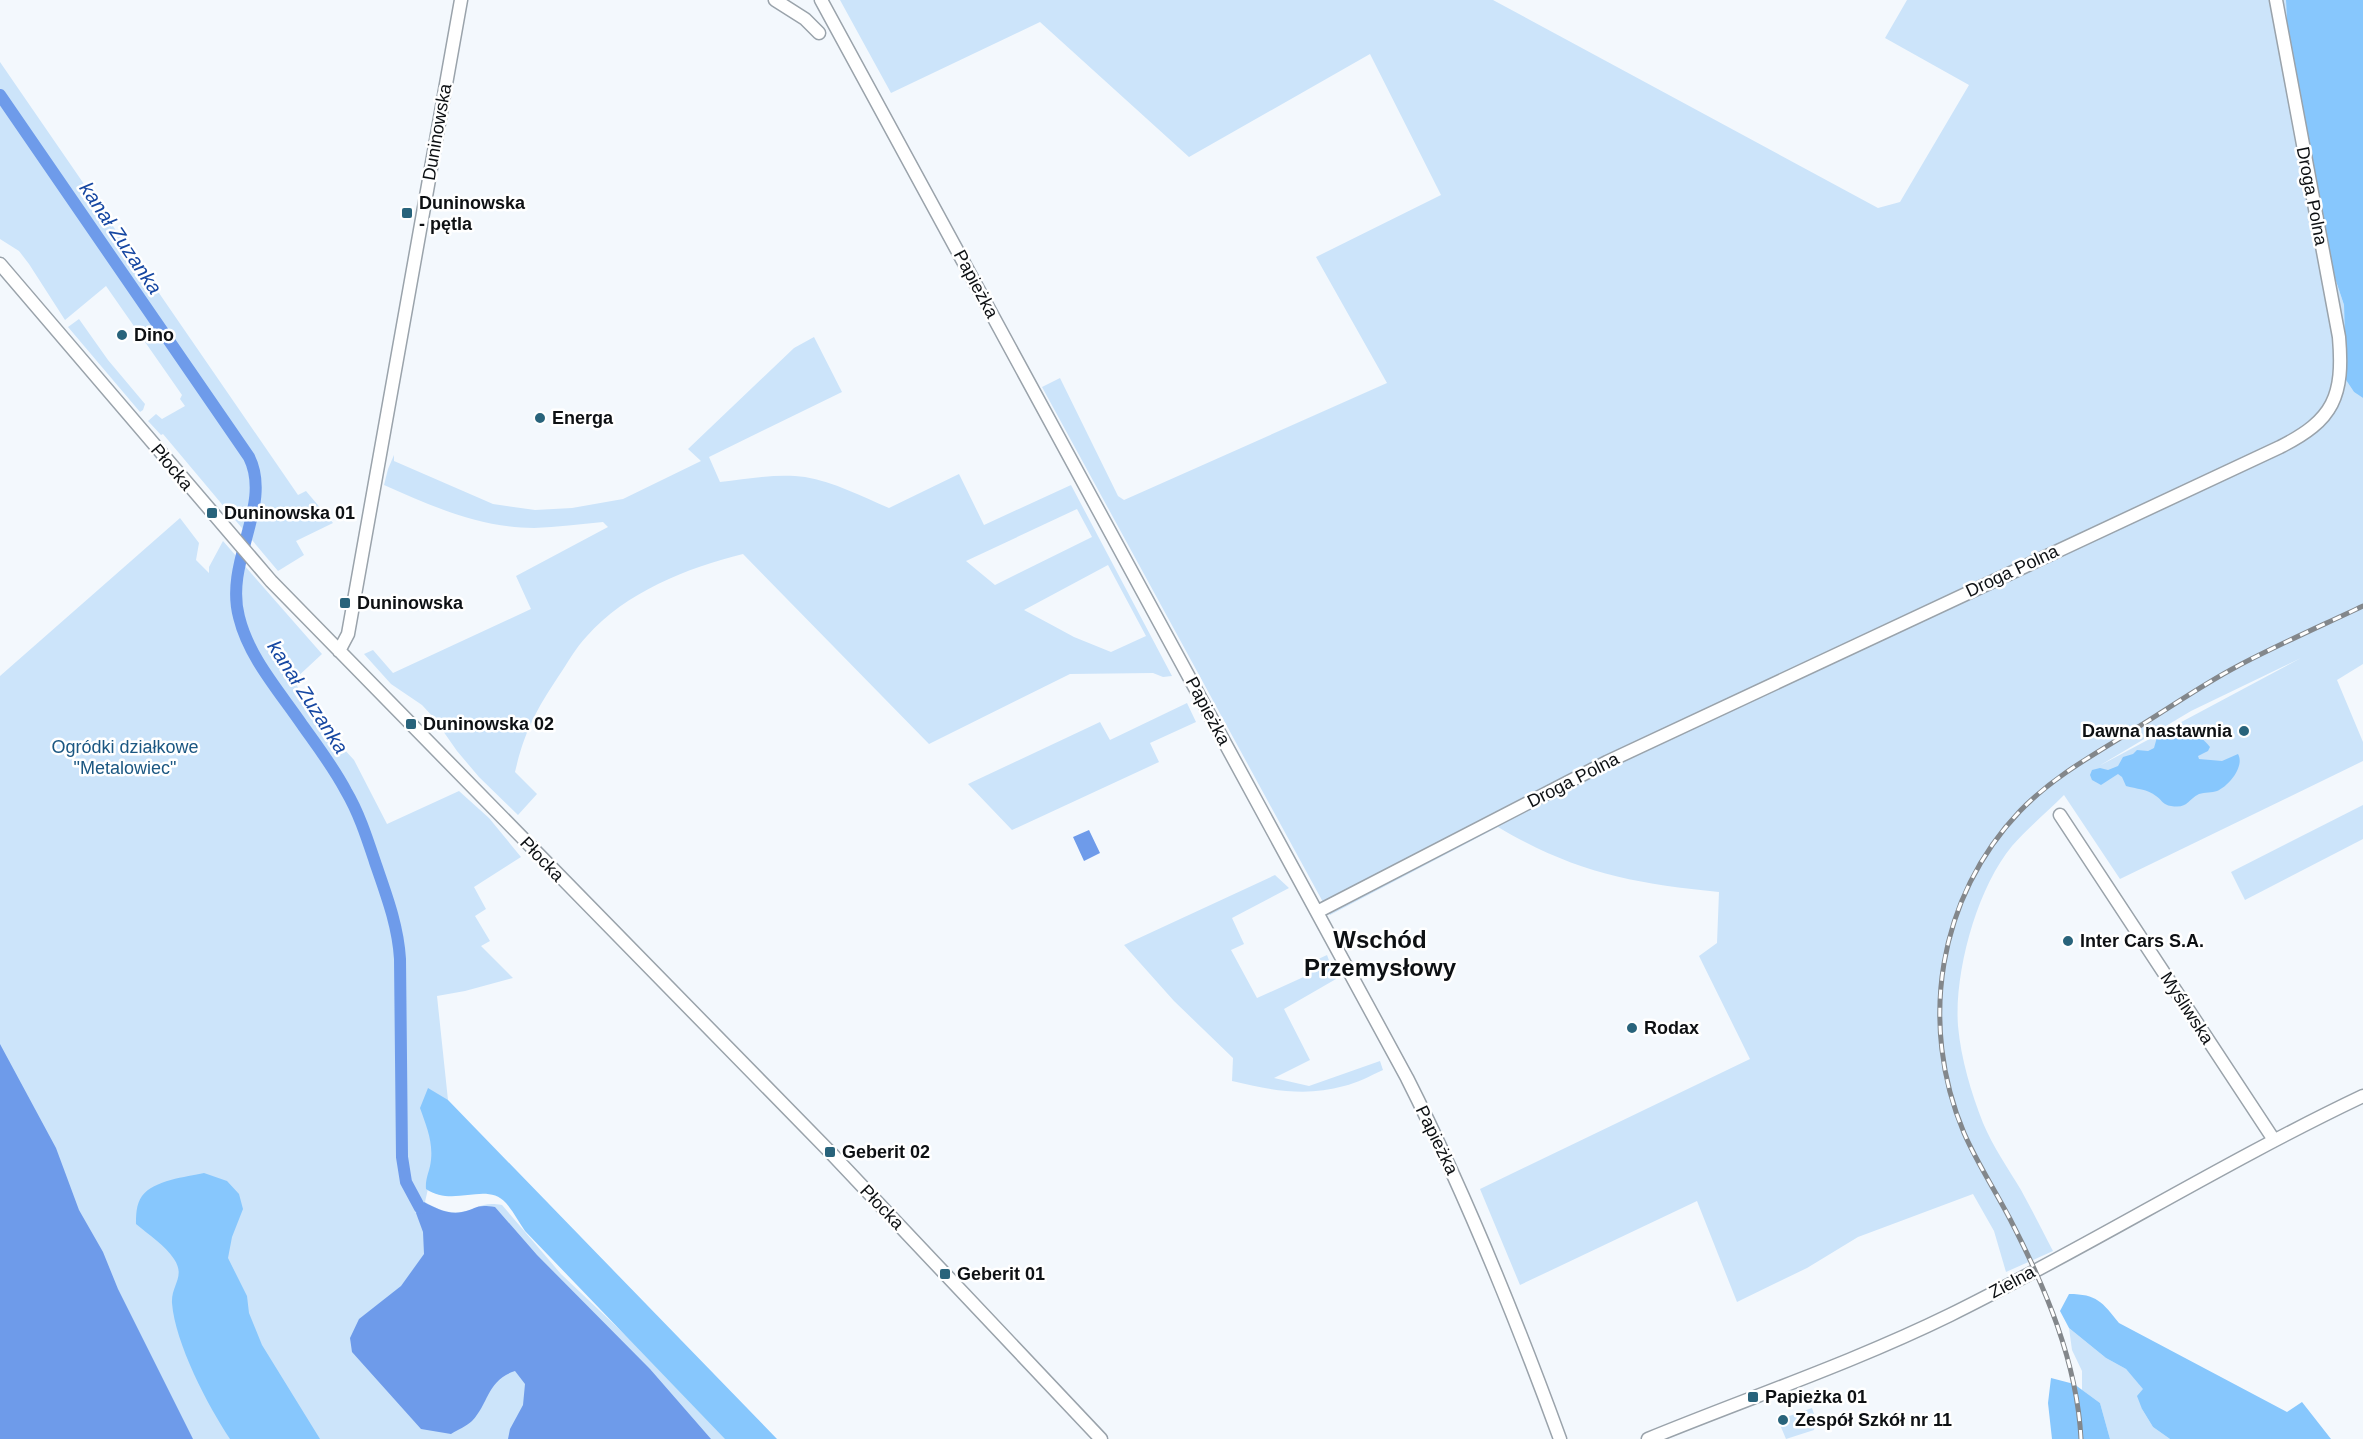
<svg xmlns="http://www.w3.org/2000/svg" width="2363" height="1439" font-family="Arial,sans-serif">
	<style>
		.green { fill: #cce4fa; fill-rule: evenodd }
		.forest { fill: #87c7fd }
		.water { fill: #6e9bea }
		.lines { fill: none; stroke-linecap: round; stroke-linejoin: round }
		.canal { stroke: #6e9bea; stroke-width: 12 }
		.minor-casing { stroke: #9aa3ab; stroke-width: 15 }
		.minor { stroke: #fff; stroke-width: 12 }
		.rail-casing { stroke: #83878b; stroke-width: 5 }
		.rail { stroke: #fff; stroke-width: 3; stroke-dasharray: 9; stroke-linecap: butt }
		.poi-dot { fill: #28637b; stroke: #fff; stroke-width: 2 }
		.labels { text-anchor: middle; stroke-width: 5; stroke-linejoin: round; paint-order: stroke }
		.street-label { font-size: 18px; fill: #0d1013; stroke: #fff }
		.poi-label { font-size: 18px; font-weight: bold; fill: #0d1013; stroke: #fff; text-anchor: start }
		.park-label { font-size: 18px; fill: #1b5782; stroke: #fff }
		.water-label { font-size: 20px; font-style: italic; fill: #1647a2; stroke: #fff }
		.district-label { font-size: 24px; font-weight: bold; fill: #0d1013; stroke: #fff }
	</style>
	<rect width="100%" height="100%" fill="#f3f8fd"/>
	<path class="green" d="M840,0h653l385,208 22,-6 69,-117 -84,-47 22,-38h379l1,23 20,119 28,136 9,27 2,75 8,12 9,6v266l-26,16 26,62v19l-243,118 -56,-84c-17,17 -36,33 -52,51 -35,42 -58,126 -54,180 3,33 13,66 25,97 10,24 25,45 38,67 11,20 21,40 32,61l-47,21 -12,-41 -21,-37 -115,43 -51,31 -70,34 -40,-101 -177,84 -40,-96 270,-130 -51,-103 18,-13 2,-51c-85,-8 -146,-20 -221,-65l-168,88 -288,-528 18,-9 58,118 6,4 263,-117 -71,-126 125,-62 -71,-141 -181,103 -149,-135 -149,71zM2301,658l-202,108 92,-55z
		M0,62l298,433 8,-4 27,32 -37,18 8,14 -26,16 -115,-137 -2,1 -13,-14 8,-7 6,5 23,-13 -5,-7 2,-4 -76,-109 -41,34 -36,-56 -10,-13 -19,-12z
		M79,319l29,41 37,44 -2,6 -3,2 -72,-85z
		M814,337l28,55 -133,65 11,25c28,-3 57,-9 85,-5 29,5 56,19 84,31l70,-34 25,51 87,-40 101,191 -9,1 -10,-4 -83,1 -141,70 -186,-190c-56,14 -117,38 -156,82 -11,11 -20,28 -29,41 -22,33 -34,56 -43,95l22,22 -19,21 -39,-38 -22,-26 -23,-33 -12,-13 -31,-21 -27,-30 9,-4 20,23 138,-64 -15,-33 92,-49 -5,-5c-23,2 -46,5 -69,6 -53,0 -103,-22 -150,-43l4,-16 6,-14v6l99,43 42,6 37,-2 51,-9 78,-38 -13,-12 106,-101zM1077,509l15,28 -97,48 -29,-24zM1108,565l38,71 -35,16 -37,-15 -50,-27z
		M180,518l19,25 -3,17 13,13v-6l14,-26 99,113 -28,26 17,33 43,47 33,64 72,-33 30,27 32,39 -47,30 12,22 -11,7 15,25 -9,5 32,32 -48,13 -28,5 11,104 -23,102c10,6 23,12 36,10 18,-2 19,-11 41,-7l59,69 174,165h-735v-763z
		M1187,703l9,19 -46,21 9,19 -147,68 -44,-46 132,-62 10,18z
		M2363,805v34l-118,61 -14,-28z
		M1275,875l14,13 -57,30 12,26 -13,6 26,48 51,-23 -5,-9 24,-11 9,24 -52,30 26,51 -36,18 35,8 71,-25 3,9c-13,6 -26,13 -39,16 -38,11 -75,4 -112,-5l1,-23 -59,-57 -50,-56z
		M2069,1328l37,30 20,11 18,20 -2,20 11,18 17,12h-60l-10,-36 -18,-13v-19l-10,-21z
		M1812,1408l4,12 -2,10 -28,9 -8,-19z"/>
	<path class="forest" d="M2286,0h77v398l-9,-6 -8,-12 -2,-75 -9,-27 -28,-136 -20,-119z
		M2177,728c13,0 25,9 33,19l-2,4 -10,5 1,3 23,2 16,-7c7,12 -9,32 -21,37 -5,2 -12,1 -18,3 -12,6 -11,15 -28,12 -8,-1 -9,-6 -15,-10 -8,-7 -20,-7 -30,-10l-4,-9 -4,-3 -17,11 -9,-5 -2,-5 2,-5 8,-2 8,2 10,-4 5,-9 10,-3 4,-4 11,1 6,-3 5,-18 11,7z
		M428,1088l20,12 329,339h-52l-200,-208c-6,-9 -12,-20 -19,-28 -20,-22 -52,5 -80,-14 -1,-11 4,-18 5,-29 2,-19 -5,-35 -11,-52z
		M204,1173l23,8 12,13 4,15 -11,28 -4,21 19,38 2,17 13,32 58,94h-90c-22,-33 -55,-96 -58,-136 -1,-18 14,-26 2,-44 -9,-14 -25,-24 -38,-35 0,-8 0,-20 6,-28 12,-16 44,-19 62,-23z
		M2069,1294c28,0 33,8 50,29l168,89 15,-10 29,37h-161l-17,-12 -11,-18 -5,-13 6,-7 -17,-20 -20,-11 -37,-30 -9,-17z
		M2051,1378l23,6 26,19 10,36h-58l-4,-36z"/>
	<path class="water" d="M1089,830l11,23 -16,8 -11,-24z
		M0,1044l56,104 23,62 24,42 15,37 75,150h-193z
		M424,1202c11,6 25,13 38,10 16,-3 12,-8 33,-5l42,48 113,114 61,70h-203l2,-10 13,-24 2,-21 -10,-13c-28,9 -26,32 -43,50 -5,5 -15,9 -21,13l-30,-5 -69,-77 -2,-14 9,-19 42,-33 23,-32 -1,-22 -7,-19z"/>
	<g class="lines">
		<path class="canal" d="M0,95l249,362c24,48 -25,104 -10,160 10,41 41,75 64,109 15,21 31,42 43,65 13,22 21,47 29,71 11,32 23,63 25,97l2,198 4,25 14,26"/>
		<g class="minor-casing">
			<path id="minor" d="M775,0l30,19 14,14
				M821,0l586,1078c59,117 108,238 153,361
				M0,264l271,317 559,571 271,287
				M339,651l9,-17 113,-634
				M2060,815l214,325
				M1317,912l290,-150 673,-315c54,-27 64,-51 59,-110l-63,-337
				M1648,1439c100,-41 204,-76 302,-124 140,-69 272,-152 413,-219"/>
		</g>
		<use href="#minor" class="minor"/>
		<g class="rail-casing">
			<path id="rail" d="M2081,1439c-4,-78 -36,-152 -71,-220 -15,-29 -33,-56 -46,-86 -46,-109 -26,-236 56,-322 32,-33 71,-55 110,-79 35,-21 70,-46 106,-65 41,-22 85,-41 127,-61"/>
		</g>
		<use href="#rail" class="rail"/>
	</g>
	<g class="poi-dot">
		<rect x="401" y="207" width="12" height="12" rx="3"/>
		<circle cx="122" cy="335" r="6"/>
		<circle cx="540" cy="418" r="6"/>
		<rect x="206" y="507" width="12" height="12" rx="3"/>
		<rect x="339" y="597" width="12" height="12" rx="3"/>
		<rect x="405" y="718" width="12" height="12" rx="3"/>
		<circle cx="2244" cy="731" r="6"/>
		<circle cx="2068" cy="941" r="6"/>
		<circle cx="1632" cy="1028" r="6"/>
		<rect x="824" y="1146" width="12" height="12" rx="3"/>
		<rect x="939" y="1268" width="12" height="12" rx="3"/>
		<rect x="1747" y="1391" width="12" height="12" rx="3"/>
		<circle cx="1783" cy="1420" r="6"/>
	</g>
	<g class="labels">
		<g class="street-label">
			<text transform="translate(437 132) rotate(-80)" y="6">Duninowska</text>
			<text transform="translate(2312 196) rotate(79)" y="6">Droga Polna</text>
			<text transform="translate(976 284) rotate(62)" y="6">Papieżka</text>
			<text transform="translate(172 467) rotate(50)" y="6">Płocka</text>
			<text transform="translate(2012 571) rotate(-25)" y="6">Droga Polna</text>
			<text transform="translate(1208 711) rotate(62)" y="6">Papieżka</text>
			<text transform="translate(1573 780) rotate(-27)" y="6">Droga Polna</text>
			<text transform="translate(542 859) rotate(46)" y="6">Płocka</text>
			<text transform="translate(2187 1008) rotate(57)" y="6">Myśliwska</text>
			<text transform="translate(1437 1140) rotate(64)" y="6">Papieżka</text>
			<text transform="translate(882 1207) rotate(46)" y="6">Płocka</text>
			<text transform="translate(2012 1282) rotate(-28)" y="6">Zielna</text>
		</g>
		<g class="poi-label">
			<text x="419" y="209">Duninowska<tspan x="419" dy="21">- pętla</tspan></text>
			<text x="134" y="341">Dino</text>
			<text x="552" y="424">Energa</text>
			<text x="224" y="519">Duninowska 01</text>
			<text x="357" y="609">Duninowska</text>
			<text x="423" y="730">Duninowska 02</text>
			<text x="2232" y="737" text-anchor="end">Dawna nastawnia</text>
			<text x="2080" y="947">Inter Cars S.A.</text>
			<text x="1644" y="1034">Rodax</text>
			<text x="842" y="1158">Geberit 02</text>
			<text x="957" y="1280">Geberit 01</text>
			<text x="1765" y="1403">Papieżka 01</text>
			<text x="1795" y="1426">Zespół Szkół nr 11</text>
		</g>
		<g class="park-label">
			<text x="125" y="753">Ogródki działkowe<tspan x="125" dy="21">"Metalowiec"</tspan></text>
		</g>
		<g class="water-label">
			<text transform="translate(121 238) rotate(56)" y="7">kanał Zuzanka</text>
			<text transform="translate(308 697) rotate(57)" y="7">kanał Zuzanka</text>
		</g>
		<g class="district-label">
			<text x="1380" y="948">Wschód<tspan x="1380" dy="28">Przemysłowy</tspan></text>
		</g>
	</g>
</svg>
